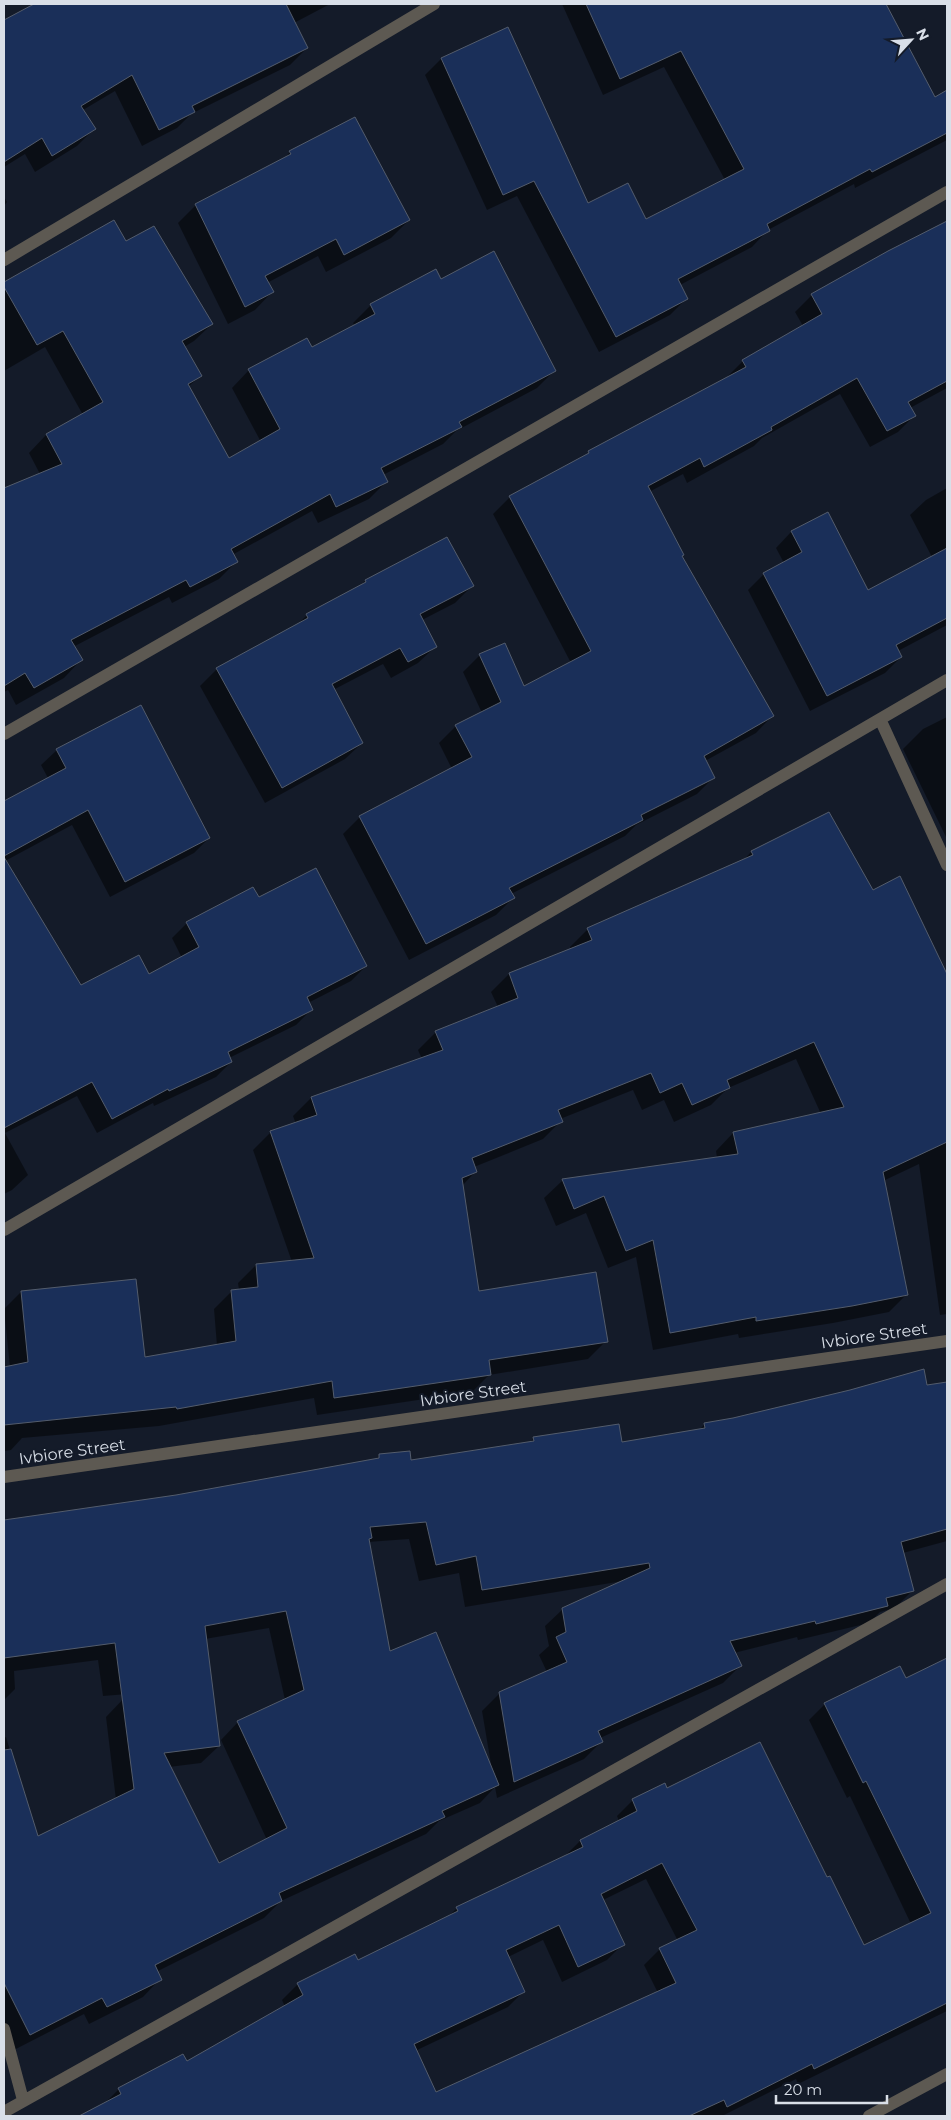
<svg xmlns="http://www.w3.org/2000/svg" width="951" height="2120" font-family="Montserrat,sans-serif">
	<style>
		.shadow { fill: #0007; fill-rule: evenodd }
		.building { fill: #1a2f59; stroke: #535c6c; fill-rule: evenodd }
		.lines { fill: none; stroke-linecap: round; stroke-linejoin: round }
		.minor { stroke: #5d5952; stroke-width: 12 }
		.labels { text-anchor: middle; stroke-width: 4; stroke-linejoin: round; paint-order: stroke }
		.street-label { font-size: 16px; fill: #d9dfe8; stroke: #141b29 }
	</style>
	<rect width="100%" height="100%" fill="#141b29"/>
	<path class="shadow" d="M37,4h293l-36,19 13,25 -17,17 -99,49 -14,14 -35,18 -27,-55 -32,19 11,19 -17,17 -42,26 -10,-18 -21,13v-93l7,-5 -7,-11v-35z
		M562,4h323l49,95 13,-7v48l-92,48 -1,-4 -86,46 -16,17 -72,38 7,13 -17,17 -71,37 -82,-156 -30,14 -62,-135 16,-16 66,-30 81,176 58,16 79,-41 -61,-113 -61,28z
		M290,152l119,68 -18,18 -65,34 -8,-16 -51,27 5,9 -17,18 -27,14 -50,-101 18,-18 88,-46z
		M4,197l3,5 -3,4z
		M113,222l12,21 87,81 -18,17 -10,6 16,29 -12,11 40,73 33,-18 -29,-54 17,-18 62,-22 44,-22 -2,-3 18,-18 69,-25 115,90 -18,18 -81,43 -13,13 -60,31 3,7 -17,17 -51,24 -6,-12 -80,44 4,7 -17,17 -47,24 -3,-6 -96,50 8,13 -17,18 -48,27 -8,-15 -4,2v-203l36,-15 -11,-21 17,-18 37,-20 -38,-68 -41,24v-88z
		M947,222v166l-37,20 4,8 -16,16 -28,15 -30,-53 -78,44 -8,8 -67,37 -4,-9 -34,18 32,64 91,160 -16,17 -51,28 8,17 -16,16 -61,31 -11,11 -114,58 2,4 -17,17 -87,45 -66,-126 17,-17 92,-48 -13,-26 17,-17 26,-13 -19,-41 17,-17 43,33 48,-25 -78,-149 17,-17 216,-119 17,-17 60,-35 -8,-14 17,-17z
		M947,488v137l-49,26 3,6 -16,16 -75,38 -62,-121 16,-16 20,-11 -8,-15 15,-16 37,-18 39,78 65,-35 -22,-42 16,-15z
		M365,581l107,5 -17,17 -33,17 13,27 -17,16 -27,15 -8,-14 -50,26 29,53 -17,16 -80,44 -65,-117 17,-17 79,-43 11,-11 52,-28z
		M947,717v122l-44,-90 20,-20z
		M57,750l152,88 -15,15 -84,44 -38,-72 -67,36 76,126 68,-11 33,-18 -10,-20 15,-15 71,-24 108,67 -15,15 -43,22 3,7 -15,15 -67,33 2,4 -15,15 -62,29 -1,-3 -56,30 -20,-37 -72,37 23,42 -16,15 -8,4v-392l44,-24 -7,-13z
		M828,814l45,78 27,-15 47,101v336l-7,1 -21,-151 -36,17 24,113 -18,18 -56,11 -94,15 -1,-4 -85,16 -17,-93 -28,11 -22,-55 -30,13 -12,-28 18,-17 155,-23 -1,-7 17,-18 88,-19 -25,-55 -68,29 -17,17 -37,17 -10,-22 -22,10 -9,-20 -73,29 1,2 -18,18 -69,28 1,5 -13,14 16,107 128,48 -18,18 -99,16 -17,17 -155,23 -3,-17 -155,28 -137,12 -11,12 -7,1v-83l6,-1 -6,-58 17,-17 123,67 73,-13 -3,-37 18,-18 7,-1 -1,-7 18,-18 36,-3 -39,-112 18,-18 25,-8 -3,-8 18,-18 111,-39 -4,-9 18,-18 62,-25 -7,-15 18,-18 62,-24 -1,-3 18,-18 154,-67 9,-10z
		M947,1383v158l-44,12 9,38 -17,17 -15,4 -11,11 -71,17 -1,-3 -63,16 6,13 -17,17 -123,55 1,4 -17,17 -87,39 -2,-11 -15,16 -41,18 -13,13 -145,67 -17,17 -108,54 4,7 -17,18 -54,27 -5,-10 -72,37 -8,-14v-299l2,-1 31,101 79,-38 -10,-83 22,-23 -25,2 -5,-36 -84,11 1,18 -11,11v-180l172,-24 199,-36 5,-5 30,7 119,-19 5,-5 87,6 77,-13 7,-7zM409,1539l10,42 40,-8 6,34 158,-26 -60,28 -18,17 4,20 -10,9 8,17 -47,21 -18,18 10,59 -103,-117 -21,-111zM269,1628l16,72 -47,22 -17,18 46,100 -49,25 -49,-98 32,-4 18,-17 -14,-107z
		M947,1659v297h-1l1,4v51l-149,73 -2,-5 -74,37h-640l20,-10 17,-17 67,-26 99,-56 -3,-7 16,-16 59,-23 92,-45 8,-8 107,-51 16,-16 39,-20 -2,-5 16,-16 34,-11 160,90 37,68 47,-23 -61,-128 -3,2 -38,-78 16,-16 80,-24zM646,1879l32,62 -18,8 -16,16 14,28 -223,101 -20,-43 93,-44 16,-16 -16,-34 35,-17 19,42 45,-22 16,-16 -20,-44z"/>
	<path class="building" d="M34,4h252l22,44 -116,58 3,6 -36,18 -27,-55 -51,31 15,23 -44,27 -10,-18 -38,24v-142z
		M586,4h300l49,93 12,-7v43l-75,39 -2,-3 -103,55 3,7 -92,48 10,20 -72,38 -82,-156 -31,14 -62,-137 67,-31 80,176 40,-20 18,36 98,-50 -63,-118 -61,28z
		M355,117l55,103 -66,35 -8,-16 -71,37 9,16 -29,15 -50,-103 96,-50 -2,-3z
		M114,220l12,21 28,-15 59,98 -31,17 20,35 -14,8 41,74 51,-29 -32,-60 59,-31 5,9 63,-33 -5,-10 66,-35 5,10 53,-28 62,120 -97,51 3,5 -81,41 7,14 -52,25 -6,-13 -99,55 7,13 -48,25 -4,-7 -115,60 12,20 -49,28 -9,-15 -21,13v-198l58,-24 -16,-30 57,-32 -40,-71 -26,14 -33,-58v-5z
		M947,221v160l-39,21 8,14 -29,15 -30,-53 -86,49 1,3 -68,37 -4,-9 -52,28 36,69 -2,1 92,160 -70,40 11,22 -74,37 2,5 -134,68 6,10 -89,46 -67,-128 113,-59 -17,-32 46,-23 -22,-48 26,-11 19,43 67,-35 -82,-155 80,-43 -1,-2 158,-84 -4,-7 80,-46 -11,-20 77,-43z
		M828,512l40,78 79,-42v70l-51,27 6,12 -75,39 -64,-123 39,-21 -11,-21z
		M447,537l27,49 -54,28 17,33 -29,15 -8,-14 -68,36 31,59 -81,45 -66,-120 92,-50 -2,-4 60,-32 -1,-2z
		M141,705l69,133 -85,44 -37,-72 -84,46v-55l62,-33 -10,-19z
		M829,812l44,78 27,-14 47,98v168l-64,30 25,123 -56,11 -96,15v-4l-86,16 -17,-93 -27,11 -22,-55 -30,13 -12,-30 176,-25 -5,-22 111,-25 -30,-65 -87,38 3,8 -38,17 -10,-22 -22,10 -9,-20 -93,37 5,12 -91,36 5,14 -15,6 17,113 117,-19 12,70 -119,18 2,15 -157,23 -2,-17 -155,28 -1,-2 -172,18v-58l24,-5 -7,-71 115,-12 9,78 91,-16 -5,-51 27,-3 -2,-23 58,-6 -44,-127 47,-16 -6,-18 132,-47 -8,-19 83,-33 -9,-25 83,-33 -5,-12 166,-73 -2,-4z
		M4,857l77,128 58,-30 10,19 50,-27 -13,-25 67,-35 6,10 57,-29 51,98 -60,31 6,13 -85,42 4,10 -63,29 -1,-2 -56,30 -20,-37 -88,46z
		M924,1369l3,16 20,-3v147l-46,13 13,49 -28,7 2,8 -72,18 -1,-3 -85,20 12,25 -144,65 5,11 -89,40 -15,-90 68,-30 -11,-25 10,-5 -4,-24 88,-40 -1,-5 -167,27 -6,-34 -40,9 -10,-43 -56,5 2,11 -3,1 21,112 46,-19 63,153 -57,26 3,6 -166,76 3,8 -127,64 7,15 -55,27 -5,-9 -72,37 -26,-52v-233l7,-1 27,87 96,-47 -19,-146 -111,15v-138l172,-25 203,-37v-4l31,-3 1,9 123,-19 -1,-4 86,-13 3,18 83,-14 -1,-5 29,-5 117,-28zM286,1611l18,79 -67,31 50,107 -68,35 -55,-110 56,-7 -15,-120z
		M947,1658v345l-133,66 -2,-5 -85,43 -3,-7 -35,16h-610l42,-22 -3,-6 65,-34 4,7 116,-66 -6,-12 58,-29 3,6 100,-49 -2,-4 127,-60 -3,-7 57,-29 -5,-12 33,-16 2,5 93,-46 67,135 3,-1 34,69 67,-32 -65,-132 -3,2 -39,-80 76,-37 6,12zM662,1863l35,67 -38,18 17,35 -240,109 -22,-48 111,-52 -19,-42 53,-25 19,42 47,-22 -24,-51z"/>
	<g class="lines">
		<path class="minor" d="M4,260l430,-256
			M880,719l67,146
			M4,734l943,-542
			M4,1230l943,-550
			M4,1477l943,-136
			M4,2029l19,71
			M4,2112l943,-528
			M869,2116l78,-42"/>
	</g>
	<g class="labels">
		<g class="street-label">
			<text transform="translate(874 1335) rotate(-8)" y="6">Ivbiore Street</text>
			<text transform="translate(473 1393) rotate(-8)" y="6">Ivbiore Street</text>
			<text transform="translate(72 1451) rotate(-8)" y="6">Ivbiore Street</text>
		</g>
	</g>
	<rect width="951" height="2120" fill="none" stroke="#d9dfe8" stroke-width="10"/>
	<g transform="translate(911 40) rotate(64)" stroke="#141b29" stroke-width="4" paint-order="stroke">
	<path d="M0-4L9 19L0 12L-9 19Z" fill="#d9dfe8"/>
	<text y="-8" font-size="14" font-weight="bold" text-anchor="middle" fill="#d9dfe8">N</text>
	</g>
	<path d="M776 2095v8h111v-8" fill="none" stroke="#d9dfe8" stroke-width="2.5"/>
	<text x="784" y="2095" font-size="15" fill="#d9dfe8" stroke="#141b29" stroke-width="4" paint-order="stroke">20 m</text>
</svg>
